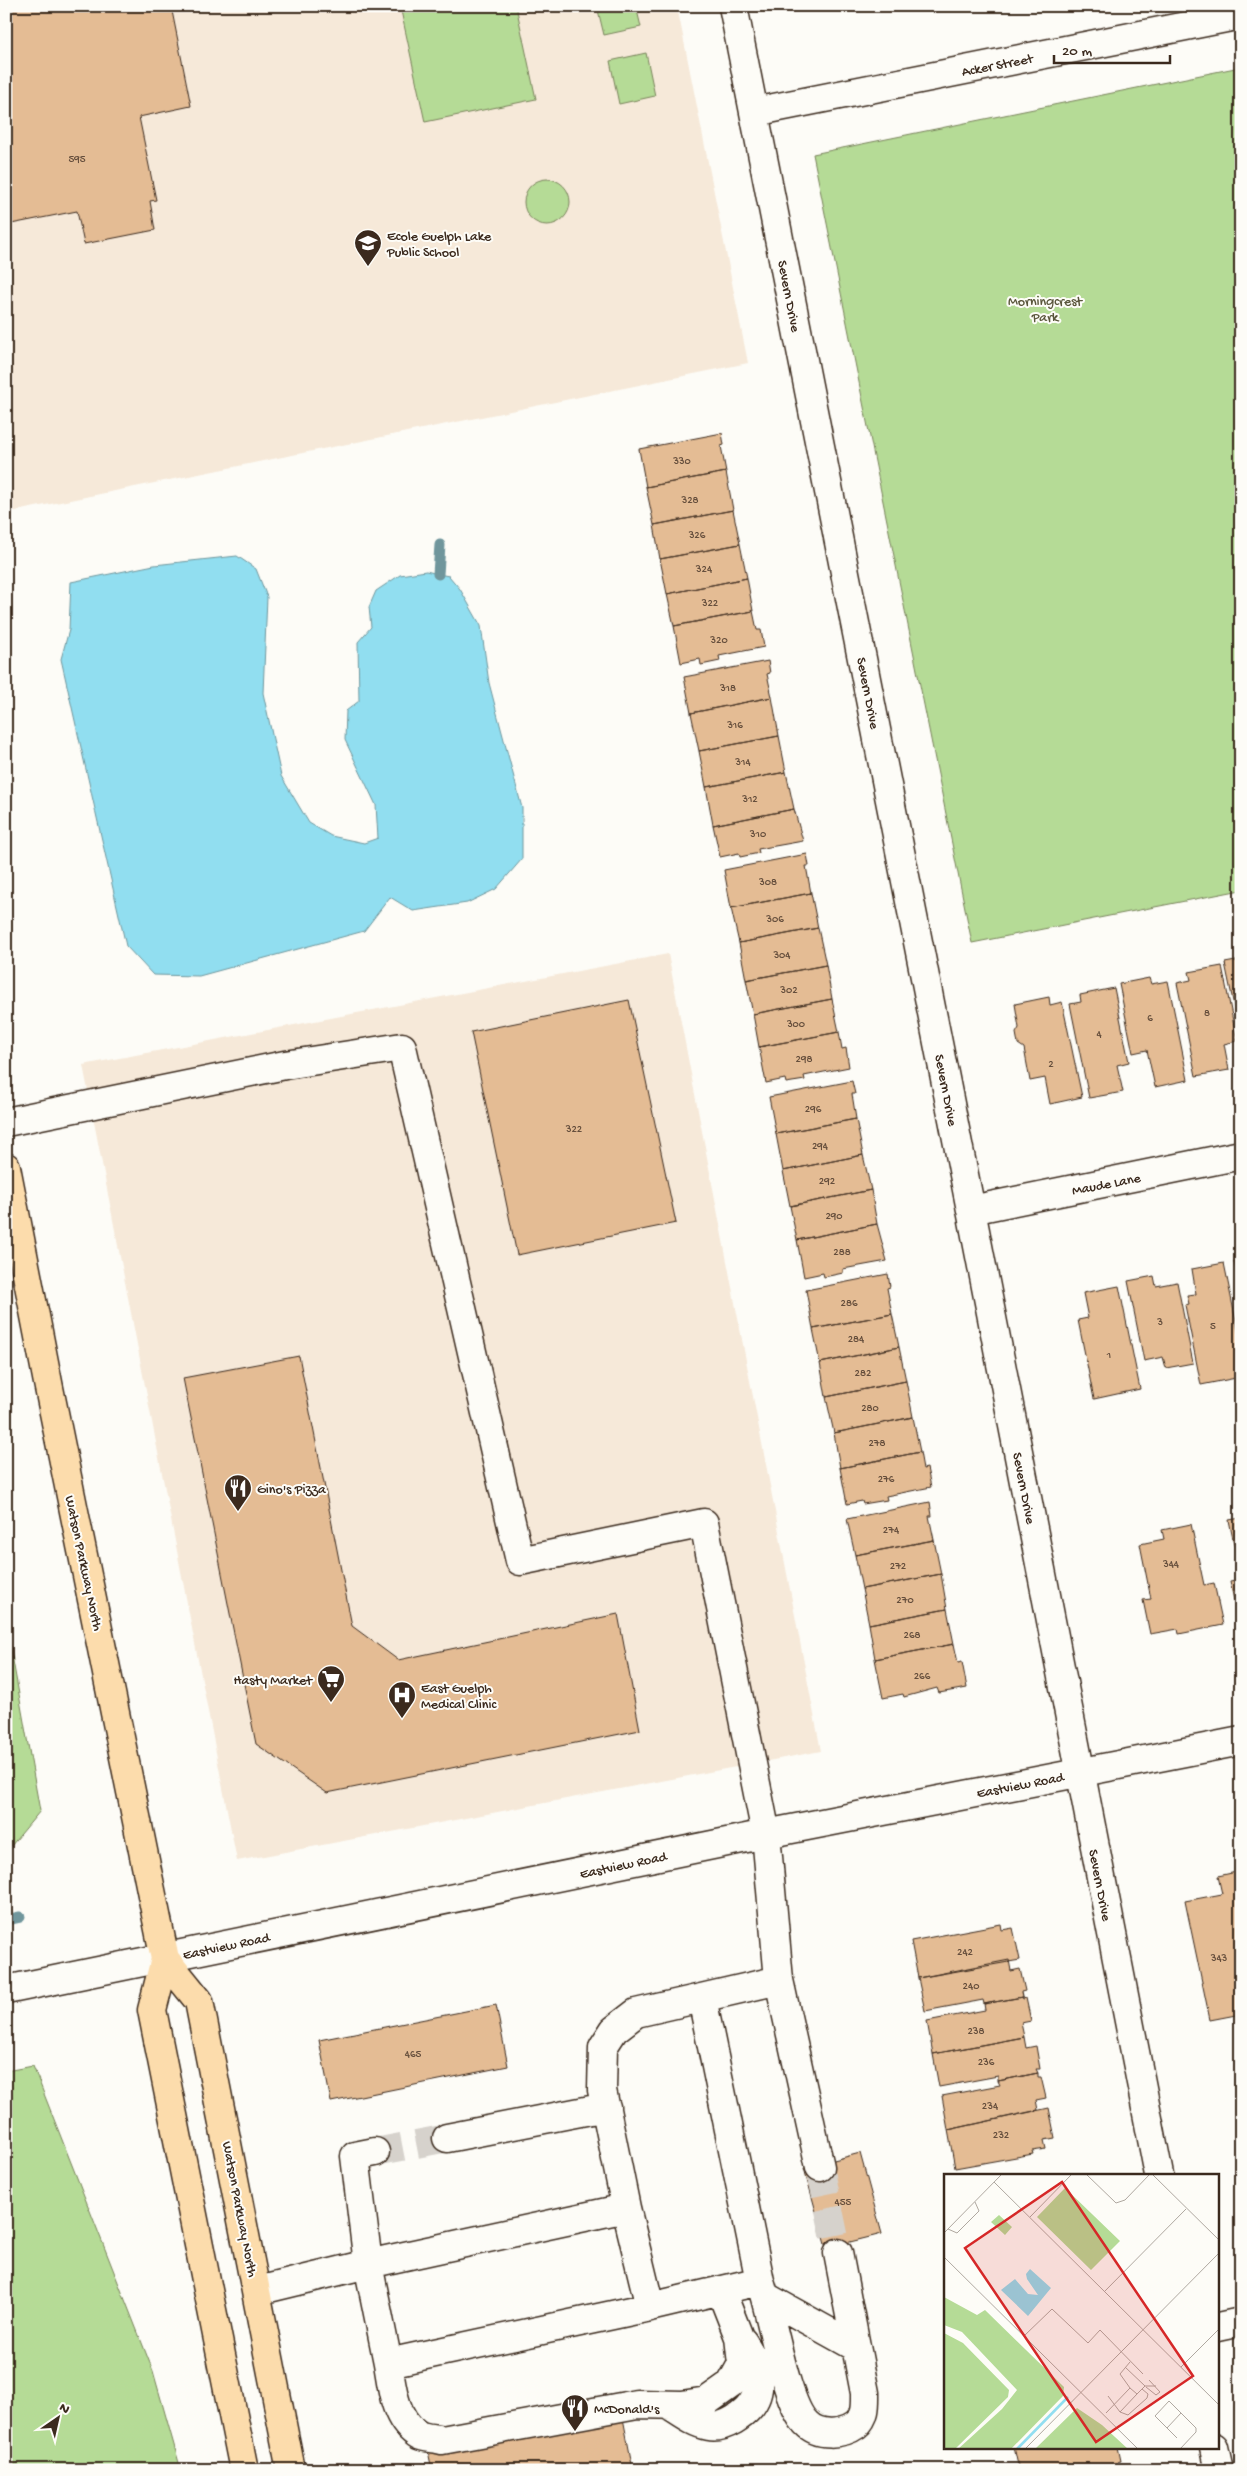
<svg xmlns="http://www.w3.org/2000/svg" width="1247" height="2476" font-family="'Gochi Hand',sans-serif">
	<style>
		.built { fill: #f6e9d9 }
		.green { fill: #b5db96; stroke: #78825a }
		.water { fill: #91def0; stroke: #6f969c }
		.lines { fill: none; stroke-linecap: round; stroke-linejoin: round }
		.stream { stroke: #6f969c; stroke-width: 11 }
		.building { fill: #e4bc94; stroke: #3b2a1e }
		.minor-tunnel { stroke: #d6d2cc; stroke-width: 28; stroke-dasharray: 28 14; stroke-linecap: butt }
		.minor-casing { stroke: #3b2a1e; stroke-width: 31 }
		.major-casing { stroke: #3b2a1e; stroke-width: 31 }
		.minor { stroke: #fdfcf7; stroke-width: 28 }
		.major { stroke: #fcdcac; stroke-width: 28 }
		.labels { text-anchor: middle; stroke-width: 4; stroke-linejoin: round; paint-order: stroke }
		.number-label { font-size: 11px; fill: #654e3c }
		.street-label { font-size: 14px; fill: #3b2a1e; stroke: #fdfcf7 }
		.poi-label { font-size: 14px; fill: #3b2a1e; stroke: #fdfcf7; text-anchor: start }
		.park-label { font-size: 14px; fill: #5a563c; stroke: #fdfcf7 }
		.inset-river { fill: none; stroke: #91def0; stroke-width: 2.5 }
		.inset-road { fill: none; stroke: #afa8a0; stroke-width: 1 }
		.view { fill: #d62828; fill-opacity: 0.15; stroke: #d62828; stroke-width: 2.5 }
		.inset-edge { fill: none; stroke: #3b2a1e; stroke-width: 2.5 }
	</style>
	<rect width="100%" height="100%" fill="#fdfcf7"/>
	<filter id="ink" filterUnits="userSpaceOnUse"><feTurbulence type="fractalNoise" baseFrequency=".02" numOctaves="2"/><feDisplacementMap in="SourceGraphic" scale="10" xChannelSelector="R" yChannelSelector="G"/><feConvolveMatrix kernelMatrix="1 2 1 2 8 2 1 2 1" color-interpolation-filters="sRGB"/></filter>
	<g filter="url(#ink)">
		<path class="built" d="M6,6h671l71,357 -742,150z
			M668,954l153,797 -584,110 -154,-796z"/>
		<path class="green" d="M400,6h116l20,93 -111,23z
			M597,6h39l5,21 -37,8z
			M646,53l9,43 -36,8 -9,-43z
			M1240,67l1,823 -269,53 -159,-789z
			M524 202a23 23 0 1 1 46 0a23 23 0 1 1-46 0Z
			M6,1622l34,189 -34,41z
			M33,2066l120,305 28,99h-175v-399z"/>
		<path class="water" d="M237,556l19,13 11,28 -4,96 18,83 28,47 22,13 33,7 14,-5 -2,-33 -31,-65 1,-29 13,-10 -1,-59 13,-15 -2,-20 7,-16 24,-16 26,-4 12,3 11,2 11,13 21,37 8,57 33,125v51l-26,30 -29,14 -54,8 -23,-14 -26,34 -165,45 -46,-1 -27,-29 -65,-287 8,-29 2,-48 83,-17z"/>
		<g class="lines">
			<path class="stream" d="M438,574l2,-29
				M6,1920l14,-3"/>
		</g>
		<path class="building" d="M6,6h193l-27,5 19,95 -52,11 17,83 -6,1 5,29 -71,14 -7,-33 -71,14z
			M722,433l2,12 -3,1 5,26 -80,15 -7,-38z
			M726,472l7,38 -79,15 -8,-38z
			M733,510l7,34 -80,15 -6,-34z
			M740,544l7,34 -80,16 -7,-35z
			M747,578l6,33 -79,15 -7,-32z
			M753,611l4,19h4l3,17 -45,9 1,5 -19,4 -1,-6 -19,4 -7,-37z
			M768,661l2,12 -3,1 5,23 -81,16 -7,-36z
			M772,697l7,39 -80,15 -8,-38z
			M779,736l7,36 -80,15 -7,-36z
			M786,772l8,37 -81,16 -7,-38z
			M794,809l9,32 -45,8 1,4 -19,4 -1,-4 -19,4 -7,-32z
			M807,854l2,12h-3l5,27 -80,15 -7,-38z
			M811,893l7,35 -79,15 -8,-35z
			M818,928l8,37 -80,15 -7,-37z
			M1241,960v80l-16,-77z
			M826,965l6,34 -79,15 -7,-34z
			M1222,966l15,75 -13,3 5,26 -33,6 -19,-93 14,-3 -2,-8z
			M1149,978l2,6 17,-3 20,99 -33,7 -8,-37 -14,3 -14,-69z
			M1114,988l15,74 -12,3 6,27 -34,6 -19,-94 11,-2 -1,-7z
			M1049,997l1,8 12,-3 20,95 -32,7 -5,-26 -15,3 -6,-33 -6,-4 -2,-11 3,-5 -4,-24z
			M832,999l7,33 -80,15 -6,-33z
			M629,1000l47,223 -159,32 -46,-223z
			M839,1032l3,17 4,-1 3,19 -45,9 1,4 -19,3 -1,-4 -19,4 -7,-36z
			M852,1081l3,13h-3l4,25 -80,15 -7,-37z
			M856,1119l7,36 -80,16 -7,-37z
			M863,1155l8,35 -81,16 -7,-35z
			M871,1190l6,34 -80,16 -7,-34z
			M877,1224l10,37 -44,8v4l-19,4 -1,-4 -19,4 -7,-37z
			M1241,1260v36l-7,-35z
			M1224,1263l17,83v31l-40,8 -16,-80 4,-1 -2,-9 9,-1 -4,-25z
			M888,1274l2,13 -3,1 5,26 -79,15 -7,-39z
			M1154,1276l2,10 21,-4 16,81 -27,5 -3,-11 -19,4 -16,-80z
			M1119,1286l21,103 -46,10 -16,-79 10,-2 -5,-25z
			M892,1314l7,33 -79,16 -7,-34z
			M899,1347l7,34 -80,16 -6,-34z
			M299,1356l53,270 46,34 220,-46 22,116 -313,63 -71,-49 -73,-366z
			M906,1381l7,36 -79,16 -8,-36z
			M913,1417l7,35 -80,16 -6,-35z
			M920,1452l3,17 4,-1 4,19 -45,9 1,4 -24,4 -1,-3 -15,3 -7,-36z
			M930,1502l2,14h-3l5,24 -79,15 -8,-36z
			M1241,1518v60l-12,-58z
			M1191,1524l13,61 10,-2 9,42 -44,9 -1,-5 -28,5 -7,-34 8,-1 -11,-55 24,-5 -2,-9z
			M934,1540l7,34 -79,15 -7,-34z
			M941,1574l6,35 -78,15 -7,-35z
			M1241,1579v41h-3l-8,-39z
			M947,1609l7,35 -79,15 -6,-35z
			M954,1644l4,19 4,-1 5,26 -28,5 -2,-5 -33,9 -1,-3 -20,4 -8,-39z
			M1241,1871v143l-31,6 -25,-119 37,-7 -4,-18z
			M1001,1924l1,6 11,-2 7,32 -102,18 -7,-37z
			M1009,1960l2,11 9,-2 5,22 -4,1 1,5 -38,7 -1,-4 -58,11 -7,-33z
			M1022,1997l1,2 3,-1 5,23 -10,2 3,14 -91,17 -6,-33 58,-11 -1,-6z
			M496,2005l12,61 -177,36 -12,-62z
			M1024,2037l2,11 10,-2 4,23h-4l2,4 -40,8v-5l-59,11 -6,-33z
			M1038,2073v4h3l5,21 -10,2 2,10 -90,20 -6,-34 58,-11 -2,-4z
			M1049,2108l6,30 -11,2 2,9 -14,2 1,3 -78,14 -7,-38z
			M860,2153l22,81 -56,14 -22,-80z
			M622,2413l11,57h-201l-4,-19z
			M1014,2447h104l3,14 -4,1 1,2 -28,6h-11v-4l-19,4h-41z
			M1118,2464l1,5 4,1h-33z"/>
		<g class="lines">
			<path class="minor-tunnel" d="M375,2152l72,-14
				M820,2167l18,86"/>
			<g class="minor-casing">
				<path id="minor" d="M733,6l238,1204 188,965
					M754,112l487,-97
					M6,1122l279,-57 117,-18 118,514 184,-38 62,311 13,146 41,187
					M971,1210l270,-55
					M6,1990l760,-156 475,-93
					M702,1998l58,283
					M447,2138l159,-31
					M375,2152l-20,4 13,108 20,99 262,-56
					M626,2208l-24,-118 1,-43 11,-17 22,-17 143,-33
					M257,2291l111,-27 258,-56 24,99 110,-26c12,33 25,122 46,142 12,13 36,12 50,2 10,-8 9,-21 9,-32l-27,-140
					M766,2297l90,50
					M1218,2327l23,-5
					M388,2363c4,23 6,55 28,70 5,5 19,5 26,7l195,-36 45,1 25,-4 24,-17 11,-20 -3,-27 -18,-46
					M668,2405c13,8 25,18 41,21 8,2 18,-2 25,-6 34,-20 28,-50 9,-78
					M1214,2447l5,23"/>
			</g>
			<g class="major-casing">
				<path id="major" d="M6,1167l43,221 116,571 -13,51 92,460
					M165,1959l34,42 92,469"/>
			</g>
			<use href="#minor" class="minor"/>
			<use href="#major" class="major"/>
		</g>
	</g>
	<defs>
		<g id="school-pin" transform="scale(1.4375)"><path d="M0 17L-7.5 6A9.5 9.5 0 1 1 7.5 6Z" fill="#3b2a1e" stroke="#fdfcf7"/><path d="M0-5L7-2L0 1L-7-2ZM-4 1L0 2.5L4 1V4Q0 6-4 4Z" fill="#fff"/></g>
		<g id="restaurant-pin" transform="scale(1.4375)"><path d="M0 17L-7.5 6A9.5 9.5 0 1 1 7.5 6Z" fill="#3b2a1e" stroke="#fdfcf7"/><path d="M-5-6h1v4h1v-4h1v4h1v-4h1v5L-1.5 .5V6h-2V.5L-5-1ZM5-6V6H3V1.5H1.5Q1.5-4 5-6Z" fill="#fff"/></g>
		<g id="supermarket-pin" transform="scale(1.4375)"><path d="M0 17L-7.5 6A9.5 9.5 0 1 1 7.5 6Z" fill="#3b2a1e" stroke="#fdfcf7"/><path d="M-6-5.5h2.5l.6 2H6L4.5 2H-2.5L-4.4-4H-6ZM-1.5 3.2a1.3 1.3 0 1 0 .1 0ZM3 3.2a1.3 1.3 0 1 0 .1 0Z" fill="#fff"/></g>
		<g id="hospital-pin" transform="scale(1.4375)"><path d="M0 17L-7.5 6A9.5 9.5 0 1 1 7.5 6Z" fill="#3b2a1e" stroke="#fdfcf7"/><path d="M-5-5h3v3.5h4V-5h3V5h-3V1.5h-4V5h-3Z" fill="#fff"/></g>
	</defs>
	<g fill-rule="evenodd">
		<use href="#school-pin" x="368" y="243"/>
		<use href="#restaurant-pin" x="238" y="1488"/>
		<use href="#supermarket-pin" x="331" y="1679"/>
		<use href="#hospital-pin" x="402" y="1695"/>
		<use href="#restaurant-pin" x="575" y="2408"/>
	</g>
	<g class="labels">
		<g class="number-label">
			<text x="77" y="162">595</text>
			<text x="682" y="464">330</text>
			<text x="690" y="503">328</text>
			<text x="697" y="538">326</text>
			<text x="704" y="572">324</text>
			<text x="710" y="606">322</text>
			<text x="719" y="643">320</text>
			<text x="728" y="691">318</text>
			<text x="735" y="728">316</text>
			<text x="743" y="765">314</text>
			<text x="750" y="802">312</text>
			<text x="758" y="837">310</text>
			<text x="768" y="885">308</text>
			<text x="775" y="922">306</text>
			<text x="782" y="958">304</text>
			<text x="789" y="993">302</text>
			<text x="1207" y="1016">8</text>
			<text x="1150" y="1021">6</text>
			<text x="796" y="1027">300</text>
			<text x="1099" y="1037">4</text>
			<text x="804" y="1062">298</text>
			<text x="1051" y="1067">2</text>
			<text x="813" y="1112">296</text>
			<text x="574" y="1132">322</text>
			<text x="820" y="1149">294</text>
			<text x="827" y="1184">292</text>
			<text x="834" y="1219">290</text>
			<text x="842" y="1255">288</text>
			<text x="849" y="1306">286</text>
			<text x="1160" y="1325">3</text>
			<text x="1213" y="1329">5</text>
			<text x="856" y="1342">284</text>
			<text x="1109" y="1358">1</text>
			<text x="863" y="1376">282</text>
			<text x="870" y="1411">280</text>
			<text x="877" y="1446">278</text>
			<text x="886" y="1482">276</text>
			<text x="891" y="1533">274</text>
			<text x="1171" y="1567">344</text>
			<text x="898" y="1569">272</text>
			<text x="905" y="1603">270</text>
			<text x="912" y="1638">268</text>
			<text x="922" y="1679">266</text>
			<text x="965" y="1955">242</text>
			<text x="1219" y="1961">343</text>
			<text x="971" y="1989">240</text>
			<text x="976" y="2034">238</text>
			<text x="413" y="2057">465</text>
			<text x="986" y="2065">236</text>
			<text x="990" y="2109">234</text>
			<text x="1001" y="2138">232</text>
			<text x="843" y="2205">455</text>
		</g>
		<g class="street-label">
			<text transform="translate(997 64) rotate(-11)" y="5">Acker Street</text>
			<text transform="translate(790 296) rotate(79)" y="5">Severn Drive</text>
			<text transform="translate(869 693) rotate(79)" y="5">Severn Drive</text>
			<text transform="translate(947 1090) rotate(79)" y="5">Severn Drive</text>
			<text transform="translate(1106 1183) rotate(-11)" y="5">Maude Lane</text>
			<text transform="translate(1025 1488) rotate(79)" y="5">Severn Drive</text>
			<text transform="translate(85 1563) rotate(78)" y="5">Watson Parkway North</text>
			<text transform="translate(1020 1784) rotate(-11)" y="5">Eastview Road</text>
			<text transform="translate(623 1864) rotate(-12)" y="5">Eastview Road</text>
			<text transform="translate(1101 1885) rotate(79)" y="5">Severn Drive</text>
			<text transform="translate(226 1945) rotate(-12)" y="5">Eastview Road</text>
			<text transform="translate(241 2209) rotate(79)" y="5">Watson Parkway North</text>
		</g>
		<g class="poi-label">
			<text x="387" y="240">Ecole Guelph Lake<tspan x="387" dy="16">Public School</tspan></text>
			<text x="257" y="1493">Gino's Pizza</text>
			<text x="312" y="1684" text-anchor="end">Hasty Market</text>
			<text x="421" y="1692">East Guelph<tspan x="421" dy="16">Medical Clinic</tspan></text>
			<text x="594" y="2413">McDonald's</text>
		</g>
		<g class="park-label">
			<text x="1045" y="305">Morningcrest<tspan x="1045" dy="16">Park</tspan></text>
		</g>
	</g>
	<g transform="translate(944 2174)">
		<rect width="275" height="275" fill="#fdfcf7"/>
		<path d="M121,14l55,53 -29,29 -54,-53zM55,41l13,12 -7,8 -14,-13zM0,123l33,18 8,-5 79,77 -1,9 -52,53h-53l44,-40 15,-19 -55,-58 -18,-7zM0,159l19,10 46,47 -1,7 -53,52h-11zM133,234l25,17 26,24h-93z" fill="#b5db96"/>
		<path d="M86,95l21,19 -23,28 -27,-26 14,-11 13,15 10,1 -11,-16 -1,-5z" fill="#91def0"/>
		<path class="inset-river" d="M73,275l51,-52"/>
		<path class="inset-road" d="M142,0l30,29 9,-3 25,-26M208,0l67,66M50,8l225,223M86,43l42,-43M4,55l9,4 22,-22 -4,-9M0,59l58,-59M0,83l194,192M161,117l81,-82M80,162l28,-27 36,34 12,-13 43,44M186,188l-10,12 10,14M181,193l20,19M237,193l38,-38M202,213l10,8 4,-3 -11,-12M164,222l12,16 17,-18M176,238l8,3 19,-17 1,-4 -6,-5M162,239l24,-25 7,6 8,-8h11M223,254l14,-15M233,264l-22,-22 14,-15 27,27v4l-16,17M81,275l194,-196"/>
		<path class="view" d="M118,8l131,194 -97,66 -131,-194z"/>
		<rect width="275" height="275" class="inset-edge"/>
	</g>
	<rect width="1247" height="2476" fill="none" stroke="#fdfcf7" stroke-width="25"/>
	<rect x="12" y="12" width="1222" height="2451" fill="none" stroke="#3b2a1e" stroke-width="2" filter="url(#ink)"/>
	<g transform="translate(58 2418) rotate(34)" stroke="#fdfcf7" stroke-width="4" paint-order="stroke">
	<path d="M0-4L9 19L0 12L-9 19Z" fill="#3b2a1e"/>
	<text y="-8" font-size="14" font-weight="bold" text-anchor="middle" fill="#3b2a1e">N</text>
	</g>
	<path d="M1054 55v8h116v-8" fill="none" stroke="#3b2a1e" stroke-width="2.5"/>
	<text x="1062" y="55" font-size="15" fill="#3b2a1e" stroke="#fdfcf7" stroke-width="4" paint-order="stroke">20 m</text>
</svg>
